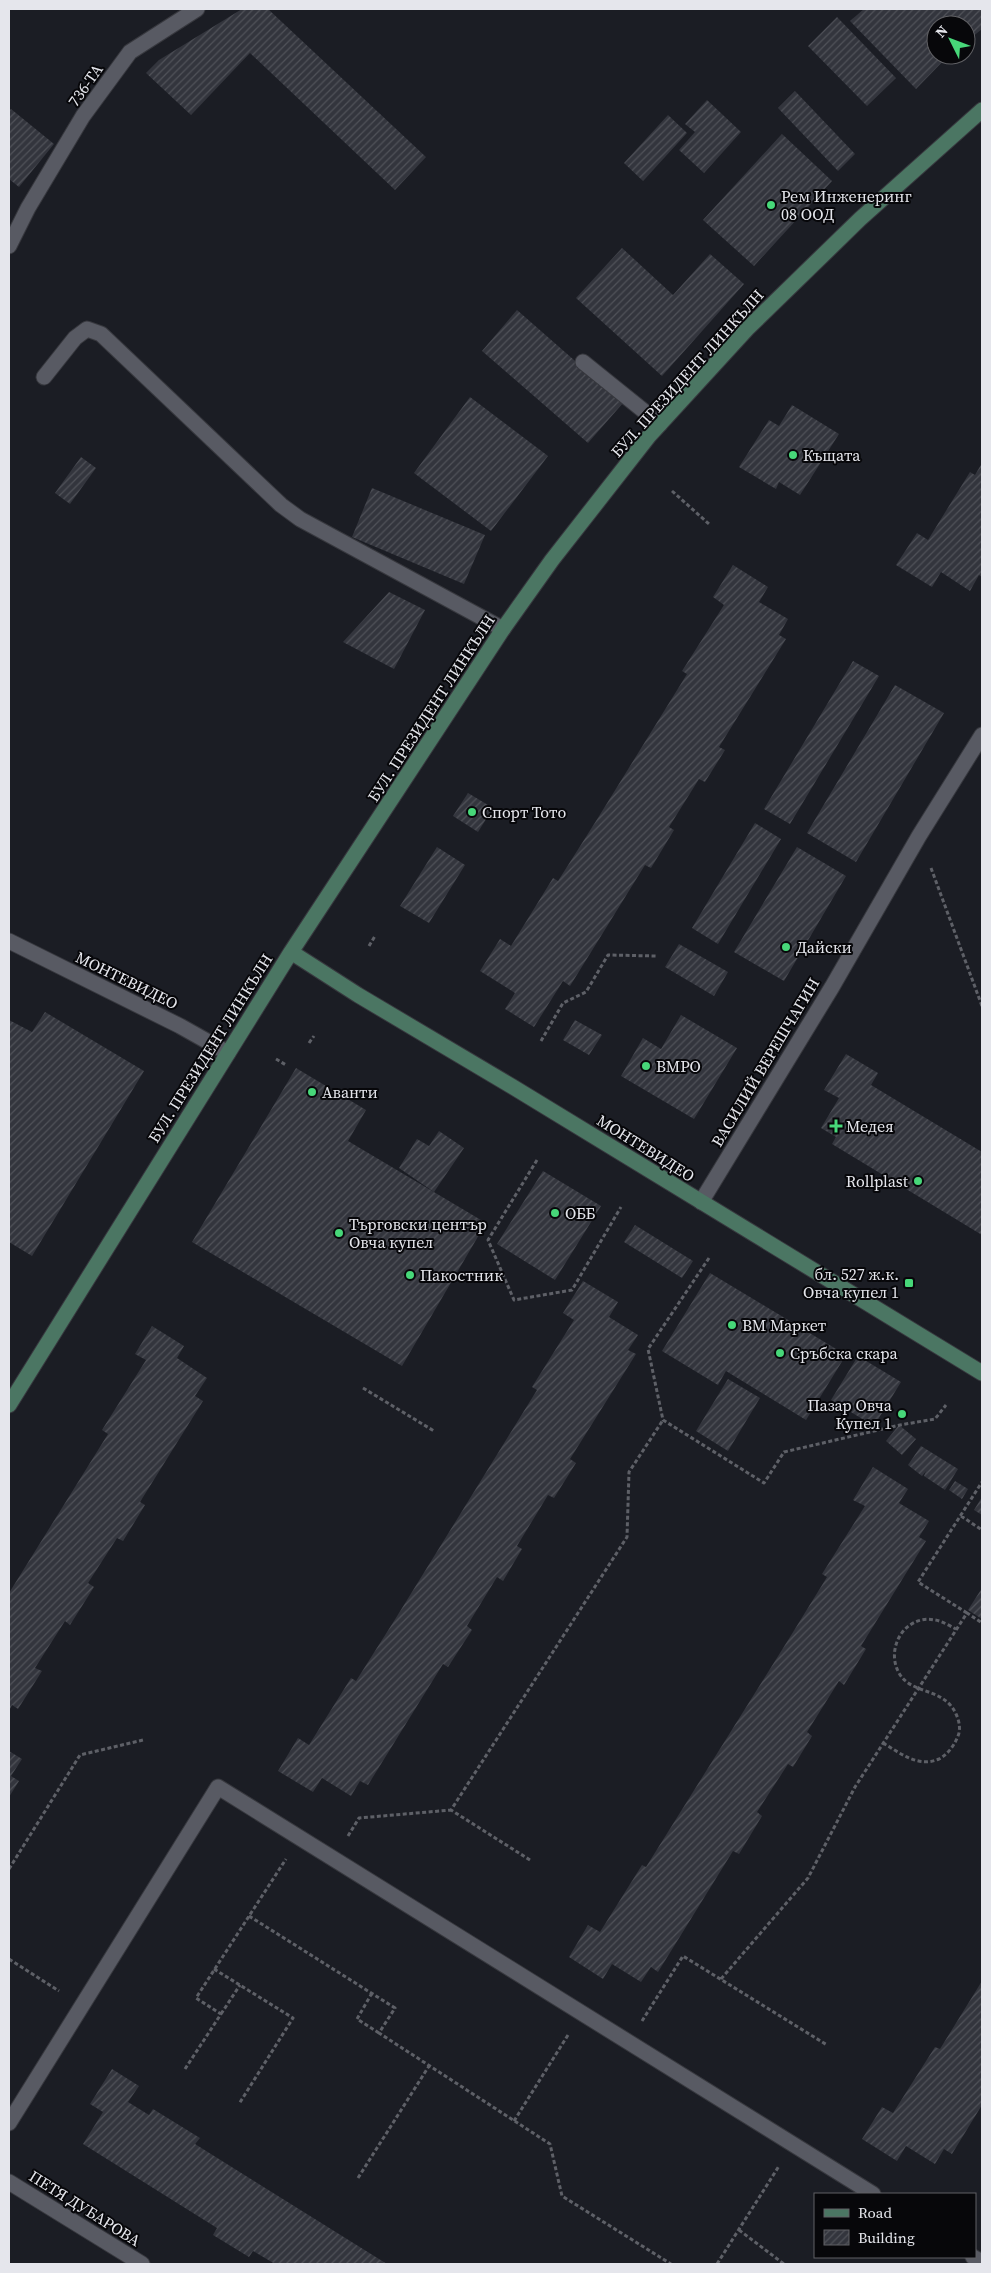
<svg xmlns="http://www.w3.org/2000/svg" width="991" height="2273" font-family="'Source Serif 4',serif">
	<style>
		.building { fill: url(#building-hatch) }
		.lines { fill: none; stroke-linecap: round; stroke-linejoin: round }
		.lane-casing { stroke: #37383e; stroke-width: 17 }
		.street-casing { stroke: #37383e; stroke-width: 17 }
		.secondary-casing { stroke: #37383e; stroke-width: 17 }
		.path { stroke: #5e6067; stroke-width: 3; stroke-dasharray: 4 2.5; stroke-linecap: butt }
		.lane { stroke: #585a63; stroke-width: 15 }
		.street { stroke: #585a63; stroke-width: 15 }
		.secondary { stroke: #4b7663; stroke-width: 15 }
		.poi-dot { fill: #47d779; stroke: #07070a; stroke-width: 2 }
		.labels { text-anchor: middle; stroke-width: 4; stroke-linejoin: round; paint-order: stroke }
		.street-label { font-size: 16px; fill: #e5e6ec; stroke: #07070a }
		.poi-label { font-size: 16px; fill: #e5e6ec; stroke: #07070a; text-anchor: start }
	</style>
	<defs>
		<pattern id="building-hatch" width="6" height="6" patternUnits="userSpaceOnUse" patternTransform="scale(1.25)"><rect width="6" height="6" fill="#33353d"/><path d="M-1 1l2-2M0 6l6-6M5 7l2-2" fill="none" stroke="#505259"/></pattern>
	</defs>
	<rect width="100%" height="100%" fill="#1b1d24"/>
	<path class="building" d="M242,9h26l158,148 -31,33 -145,-137 -59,62 -45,-42 13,-13z
		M864,9h118v20l-16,13v-17h-30v30h13l-33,34 -66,-68z
		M837,17l59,61 -29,28 -59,-60z
		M795,91l60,63 -17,17 -60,-63z
		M707,100l34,32 -37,41 -25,-23 16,-18 -10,-8z
		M11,109l43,35 -35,43 -10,-8v-68z
		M668,115l19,18 -44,48 -19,-18z
		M782,134l50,47 -78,85 -51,-46z
		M622,248l51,47 37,-41 34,30 -82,92 -86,-78z
		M517,310l106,93 -35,40 -106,-92z
		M470,397l78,59 -57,75 -77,-58z
		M792,405l47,29 -39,61 -21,-13 -3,7 -37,-22 30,-47 10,6z
		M81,457l15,11 -26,36 -15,-11z
		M982,463v114l-3,-2 -9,16 -29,-19 -9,15 -36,-22 21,-32 11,7 42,-68 5,3z
		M372,488l113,47 -21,49 -112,-47z
		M733,565l35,22 -9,15 29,17 -9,16 7,4 -67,108 6,3 -20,32 -6,-3 -30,48 5,3 -23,38 -6,-3 -75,121 -7,-5 -29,46 -29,-18 10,-16 -35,-22 20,-32 11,7 42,-68 5,3 38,-60 91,-147 -5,-3 42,-66 -11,-8z
		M389,592l36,18 -31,59 -51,-27z
		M853,661l26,15 -89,148 -26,-15z
		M895,685l49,28 -88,149 -49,-29z
		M468,793l25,15 -15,24 -25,-16z
		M755,823l26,16 -63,105 -26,-16z
		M437,847l28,18 -36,58 -29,-17z
		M797,847l49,29 -62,105 -50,-29z
		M679,944l49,28 -14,24 -49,-29z
		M45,1012l99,59 -112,185 -23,-14v-222l23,12z
		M681,1015l56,33 -43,71 -73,-43 22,-38 18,11z
		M575,1020l27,15 -13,20 -26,-15z
		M846,1054l32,19 -7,12 111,67v83l-150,-91 4,-7 -15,-9 18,-30 -15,-8z
		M296,1068l70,42 -18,31 138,82 -84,143 -210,-124z
		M439,1131l25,17 -30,44 -35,-24 18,-29 12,7z
		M543,1171l58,35 -46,74 -58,-36z
		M635,1225l58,36 -11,17 -58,-36z
		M710,1273l136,82 -40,65 -80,-49 -8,14 -56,-34z
		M583,1281l35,21 -9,15 29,18 -10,15 8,4 -66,105 6,4 -22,35 -6,-3 -31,51 5,3 -19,32 -6,-4 -30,49 5,4 -24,37 -5,-3 -75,121 -8,-4 -9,15 -29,-18 -9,14 -35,-21 20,-33 11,7 42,-67 5,3 38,-60 143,-231 -5,-3 42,-67 -11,-7z
		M152,1326l32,20 -7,12 30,20 -12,18 8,5 -63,101 5,3 -22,36 -6,-3 -29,45 6,4 -24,38 -5,-4 -30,47 7,3 -24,38 -6,-4 -3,6v-118l99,-159 -6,-4 44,-70 -11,-6z
		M858,1356l43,26 -27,44 -43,-26z
		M728,1379l32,19 -32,53 -32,-20z
		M899,1425l17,14 -14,16 -16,-14z
		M921,1446l37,23 -13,21 -21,-14 2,-5 -4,5 -14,-11z
		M873,1467l35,22 -9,14 30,18 -10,16 7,4 -65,105 5,3 -22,36 -5,-4 -32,51 5,4 -19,31 -5,-3 -31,48 5,4 -23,38 -6,-3 -75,121 -7,-5 -10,15 -29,-18 -9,15 -34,-22 19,-32 12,7 42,-67 4,2 144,-230 37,-60 -5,-3 43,-68 -12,-6z
		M955,1481l13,8 -6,10 -13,-9z
		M982,1497v18l-8,-5z
		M982,1588v31l-14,-9z
		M9,1751l13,8 -11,17 8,5 -10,16z
		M982,1981v124l-30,49 -8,-5 -9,15 -29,-18 -9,15 -35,-22 20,-32 11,6 42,-66 5,2z
		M112,2069l27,17 -11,16 21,13 4,-6 47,29 -5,6 192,120h-112l-22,-13 -4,6 -36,-22 4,-7 -134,-84 20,-32 -13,-8z"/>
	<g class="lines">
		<g class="lane-casing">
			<path id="lane" d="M583,362l77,62
				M44,377l31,-39 12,-9 14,5 180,171 19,14 203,110
				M9,2123l209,-336 655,407
				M973,2257l9,5"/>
		</g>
		<g class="street-casing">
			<path id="street" d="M9,246l19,-38 55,-92 47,-64 67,-43
				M9,941l171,85 48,27
				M701,1202l131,-215 87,-151 63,-101
				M9,2182l133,82"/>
		</g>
		<g class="secondary-casing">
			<path id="secondary" d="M291,952l67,43 155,92 469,286
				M9,1405l282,-453 212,-323 49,-69 97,-124 98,-107 113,-110 122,-109"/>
		</g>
		<path class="path" d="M672,491l37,33
			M931,868l51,138
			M369,946l6,-10
			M541,1041l22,-38 23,-11 22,-37 48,1
			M309,1043l5,-7
			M276,1059l10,6
			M537,1160l-49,80 26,60 58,-10 49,-83
			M709,1258l-61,91 15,71 101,63 20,-31 116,-27 35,-6 11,-14
			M363,1388l71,43
			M961,1516l21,14
			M967,1613l-49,-31 64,-100
			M883,1743c17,10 35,25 56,16 9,-5 15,-13 19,-23 3,-7 1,-16 -2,-22 -12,-27 -45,-19 -57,-41 -14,-25 6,-59 36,-53 7,1 15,6 21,9
			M348,1836l11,-18 92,-8
			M530,1860l-79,-50 176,-273 2,-65 34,-52
			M9,1869l71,-114 63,-15
			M249,1916l146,92 -16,25 171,111 12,52 109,68
			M9,1959l50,32
			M214,1969l79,49 -54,86
			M721,1979l87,-101 47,-91 112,-174 15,10
			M372,1993l-15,26 22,14
			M221,2014l19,-29
			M642,2021l41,-65 144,89
			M185,2069l36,-55 -25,-16 90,-139
			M514,2121l54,-86
			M358,2178l71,-112
			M739,2230l45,34
			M717,2264l62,-98"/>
		<use href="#lane" class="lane"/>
		<use href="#street" class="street"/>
		<use href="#secondary" class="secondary"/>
	</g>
	<g class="poi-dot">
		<circle cx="771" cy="205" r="5"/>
		<circle cx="793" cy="455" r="5"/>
		<circle cx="472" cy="812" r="5"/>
		<circle cx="786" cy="947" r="5"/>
		<circle cx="646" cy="1066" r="5"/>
		<circle cx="312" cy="1092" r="5"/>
		<path d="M833.5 1118.5h5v5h5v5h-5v5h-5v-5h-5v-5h5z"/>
		<circle cx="918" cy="1181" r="5"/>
		<circle cx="555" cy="1213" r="5"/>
		<circle cx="339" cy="1233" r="5"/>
		<circle cx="410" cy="1275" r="5"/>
		<rect x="904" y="1278" width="10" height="10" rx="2.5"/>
		<circle cx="732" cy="1325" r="5"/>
		<circle cx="780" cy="1353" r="5"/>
		<circle cx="902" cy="1414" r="5"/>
	</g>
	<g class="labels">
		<g class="street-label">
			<text transform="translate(85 85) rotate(-55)" y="6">736-ТА</text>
			<text transform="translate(687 373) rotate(-48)" y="6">БУЛ. ПРЕЗИДЕНТ ЛИНКЪЛН</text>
			<text transform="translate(431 708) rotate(-57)" y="6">БУЛ. ПРЕЗИДЕНТ ЛИНКЪЛН</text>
			<text transform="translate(127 980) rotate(26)" y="6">МОНТЕВИДЕО</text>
			<text transform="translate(210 1048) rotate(-58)" y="6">БУЛ. ПРЕЗИДЕНТ ЛИНКЪЛН</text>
			<text transform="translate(765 1062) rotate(-59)" y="6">ВАСИЛИЙ ВЕРЕШЧАГИН</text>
			<text transform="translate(646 1148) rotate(32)" y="6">МОНТЕВИДЕО</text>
			<text transform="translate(85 2208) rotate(32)" y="6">ПЕТЯ ДУБАРОВА</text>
		</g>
		<g class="poi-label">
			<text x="781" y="202">Рем Инженеринг<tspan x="781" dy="18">08 ООД</tspan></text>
			<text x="803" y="461">Къщата</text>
			<text x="482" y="818">Спорт Тото</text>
			<text x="796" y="953">Дайски</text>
			<text x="656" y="1072">ВМРО</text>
			<text x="322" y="1098">Аванти</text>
			<text x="846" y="1132">Медея</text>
			<text x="908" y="1187" text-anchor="end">Rollplast</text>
			<text x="565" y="1219">ОББ</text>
			<text x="349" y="1230">Търговски център<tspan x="349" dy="18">Овча купел</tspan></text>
			<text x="899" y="1280" text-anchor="end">бл. 527 ж.к.<tspan x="899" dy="18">Овча купел 1</tspan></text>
			<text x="420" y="1281">Пакостник</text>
			<text x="742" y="1331">ВМ Маркет</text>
			<text x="790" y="1359">Сръбска скара</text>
			<text x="892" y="1411" text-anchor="end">Пазар Овча<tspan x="892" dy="18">Купел 1</tspan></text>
		</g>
	</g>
	<rect width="991" height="2273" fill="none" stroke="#e5e6ec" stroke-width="20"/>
	<rect x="814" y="2193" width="162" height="65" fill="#07070a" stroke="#606064"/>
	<rect x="824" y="2209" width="25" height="8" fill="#4b7663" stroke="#606064"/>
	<text x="858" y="2218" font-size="15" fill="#e5e6ec">Road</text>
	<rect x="824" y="2230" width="25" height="15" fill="url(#building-hatch)" stroke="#606064"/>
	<text x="858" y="2243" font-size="15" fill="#e5e6ec">Building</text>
	<g transform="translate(951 40) rotate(312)"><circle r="24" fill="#07070a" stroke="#606064"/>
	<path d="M0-4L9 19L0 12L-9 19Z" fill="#47d779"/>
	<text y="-8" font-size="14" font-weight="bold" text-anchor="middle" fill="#e5e6ec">N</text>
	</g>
</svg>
